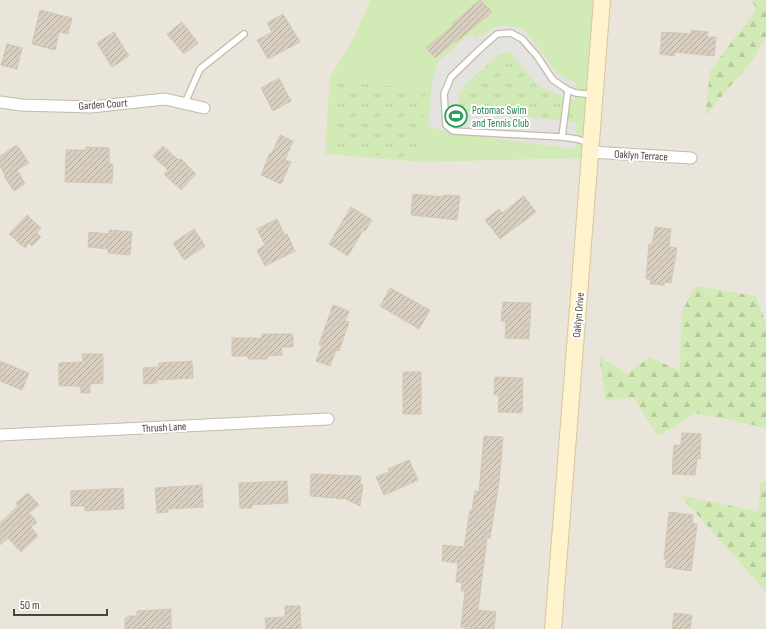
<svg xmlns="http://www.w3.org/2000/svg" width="766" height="629" font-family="'Sofia Sans Condensed',sans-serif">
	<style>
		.residential { fill: #eae5da }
		.grass { fill: #d2eab5 }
		.forest { fill: url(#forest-firs) }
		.park { fill: url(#park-tufts) }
		.parking { fill: #e5e3e0 }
		.building { fill: url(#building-hatch); stroke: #d3c7b4 }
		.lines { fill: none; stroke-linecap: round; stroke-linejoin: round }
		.lane-casing { stroke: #c2bbae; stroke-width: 8 }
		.street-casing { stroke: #c2bbae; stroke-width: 13 }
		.secondary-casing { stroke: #d6c79b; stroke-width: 18 }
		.lane { stroke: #fff; stroke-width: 5.5 }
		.street { stroke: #fff; stroke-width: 11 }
		.secondary { stroke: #fff3cd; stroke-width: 16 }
		.labels { text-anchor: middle; stroke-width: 4; stroke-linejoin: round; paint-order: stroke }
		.street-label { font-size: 11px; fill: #4b4439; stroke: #fff }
		.leisure-label { font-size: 11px; fill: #27864d; stroke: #fff; text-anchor: start }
	</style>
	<defs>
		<pattern id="forest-firs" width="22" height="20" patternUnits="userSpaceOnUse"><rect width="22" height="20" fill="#d2eab5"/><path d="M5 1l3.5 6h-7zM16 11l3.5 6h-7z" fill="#b6ca9c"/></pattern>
		<pattern id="park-tufts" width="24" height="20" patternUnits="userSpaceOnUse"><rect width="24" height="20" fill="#d2eab5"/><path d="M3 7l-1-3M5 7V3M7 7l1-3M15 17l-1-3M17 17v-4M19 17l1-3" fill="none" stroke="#b6ca9c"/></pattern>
		<pattern id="building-hatch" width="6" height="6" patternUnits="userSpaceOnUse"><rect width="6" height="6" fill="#d8cfc1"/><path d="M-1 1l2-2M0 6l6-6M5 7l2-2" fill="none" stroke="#b1aa9e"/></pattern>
	</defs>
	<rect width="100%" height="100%" fill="#f6f3ec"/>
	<path class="residential" d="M0,0h766v629h-766z"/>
	<path class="grass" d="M370,0h225l-14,158 -159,4 -97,-8 5,-77 27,-45z"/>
	<path class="forest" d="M752,0h14v36l-12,22 -49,58 5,-45 46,-61z
		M695,286l61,10 10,28v104l-71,-15 -37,23 -25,-39 -27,4 -7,-45 28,18 22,-17 31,14 1,-57z
		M766,481v111l-86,-97 79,17 1,-30z"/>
	<path class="park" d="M509,50l18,23 25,19 23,8 1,22 -112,-11 -5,-6v-10l6,-10 31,-28z
		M336,82l90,7 -6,70 -89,-8z"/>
	<path class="parking" d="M499,25l24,3 35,46 18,9 -1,17 -23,-8 -14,-7 -11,-12 -18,-23 -13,7 -31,28 -6,10v10l5,6 112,11 1,17 -2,10 -122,-16 -25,-7 4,-40 6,-24 33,-29 5,6z"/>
	<path class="building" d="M480,0l12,12 -36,30 -1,-1 -20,17 -9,-10 27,-22 -1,-2z
		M40,10l32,8 -4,16 -9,-2 -4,18 -23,-6z
		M283,14l17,28 -32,17 -11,-19 15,-8 -5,-9z
		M182,22l16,21 -14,11 -17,-20z
		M691,30l17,2 -1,5h9l-2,19 -39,-4v4l-15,-2 2,-22 29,2z
		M114,32l15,24 -17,11 -15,-24z
		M7,44l15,4 -5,21 -16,-4z
		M279,78l12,23 -18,10 -12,-23z
		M280,135l13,6 -8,19 6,2 -10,22 -20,-9 9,-22h2z
		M17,145l12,18 -12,7 8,14 -11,7 -10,-15 1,-1 -5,-9v-10z
		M163,146l15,14 2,-2 16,16 -15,16 -17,-16 4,-4 -15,-14z
		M86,147l23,1v16h4l-1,19 -47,-1 1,-32h20z
		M413,194l30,3v-2l17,1 -3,24 -46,-5z
		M524,196l12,16 -36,27 -15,-19 14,-11 3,4z
		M351,207l21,13 -7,11 -2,-1 -15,26 -19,-12z
		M27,215l14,13 -4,5 4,4 -9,9 -3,-3 -4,5 -16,-14z
		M277,219l8,17 2,-2 8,17 -30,15 -8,-16 8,-5 -8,-16z
		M655,227l16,2 -2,18 8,1 -6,35 -7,-1v3l-14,-1 1,-4 -5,-1 3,-35 3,1z
		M194,229l11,17 -21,14 -11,-17z
		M109,230l23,2 -2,23 -22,-2v-4l-20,-2 1,-15 20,2z
		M390,288l40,22 -11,19 -39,-23z
		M503,302l28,1 -2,36 -24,-1 1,-16 -5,-1z
		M333,305l16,6 -4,10 4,1 -10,29 -3,-1 -6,16 -14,-5 6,-16 -3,-1z
		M262,334h31v13h-11v8l-15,1v3h-19v-3h-16v-18h30z
		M82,354h21v29l-13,1v9h-9l-1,-7h-21v-23l24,-1z
		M0,361l29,12 -7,17 -22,-9z
		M192,361l1,17 -37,2 1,3 -13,1 -1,-16 16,-1v-4z
		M403,372h18v42h-18z
		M495,377l28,1 -1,35 -24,-1 1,-17h-5z
		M682,433l19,1 -1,25 -3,-1 -2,17 -23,-1 2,-29h7z
		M484,436l19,1 -4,45 -9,56h-3l-9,72 18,2 -2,17h-29v-2h-4l4,-36h-4l1,-8 -6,-1 2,-19 -16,-2 1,-16 21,2 6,-37h2l3,-19 4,1z
		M409,460l9,20 -34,15 -8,-18 13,-5 -1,-3z
		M311,474l50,2 -1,9 3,-1 -3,22 -14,-7 -36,-3z
		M287,481l1,22 -36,2v3h-12l-1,-25z
		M202,485l1,22 -35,2v3l-11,1 -2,-25z
		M123,488l1,21 -39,2v-5h-14v-15z
		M28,493l11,12 -10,8 8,9 -6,5 7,9 -17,16 -13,-14 -8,7v-22l18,-17 -2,-3z
		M669,512l24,3 -1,8 5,1 -6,47 -26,-4 2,-8h-3z
		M285,606h15l1,23h-35l-1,-11 20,-1z
		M171,609v20h-46v-11h3v-2h9v-5z
		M674,613l18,2 -2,14h-18z"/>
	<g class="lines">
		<g class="lane-casing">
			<path id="lane" d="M185,103l15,-34 44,-35
				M562,137l6,-47
				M589,143l-12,-4 -15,-2 -109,-6 -7,-6 -2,-31 7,-17 28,-27 18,-16 14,-1 11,6 15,17 16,24 15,10 8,3 18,2"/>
		</g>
		<g class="street-casing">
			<path id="street" d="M0,102l21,3 70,2 74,-8 39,9
				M591,152l100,6
				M0,435l328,-16"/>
		</g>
		<g class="secondary-casing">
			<path id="secondary" d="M553,629l49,-629"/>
		</g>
		<use href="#lane" class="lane"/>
		<use href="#street" class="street"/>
		<use href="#secondary" class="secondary"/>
	</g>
	<defs>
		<g id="stadium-ring" transform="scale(1.15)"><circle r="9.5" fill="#fff" stroke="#2e9e5b" stroke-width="1.5"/><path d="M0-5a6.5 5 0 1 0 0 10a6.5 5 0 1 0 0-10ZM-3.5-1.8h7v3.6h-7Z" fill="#2e9e5b"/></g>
	</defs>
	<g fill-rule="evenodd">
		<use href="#stadium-ring" x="456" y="116"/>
	</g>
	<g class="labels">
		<g class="street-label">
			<text transform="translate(103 104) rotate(-4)" y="4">Garden Court</text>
			<text transform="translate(641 155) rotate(3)" y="4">Oaklyn Terrace</text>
			<text transform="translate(578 315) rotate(-85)" y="4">Oaklyn Drive</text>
			<text transform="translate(164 427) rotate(-3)" y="4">Thrush Lane</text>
		</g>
		<g class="leisure-label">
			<text x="472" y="114">Potomac Swim<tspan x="472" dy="13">and Tennis Club</tspan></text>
		</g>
	</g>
	<path d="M14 609v6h93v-6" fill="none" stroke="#4b4439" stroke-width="2"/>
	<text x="20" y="609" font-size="12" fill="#4b4439" stroke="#ffffff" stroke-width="3" paint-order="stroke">50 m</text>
</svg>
